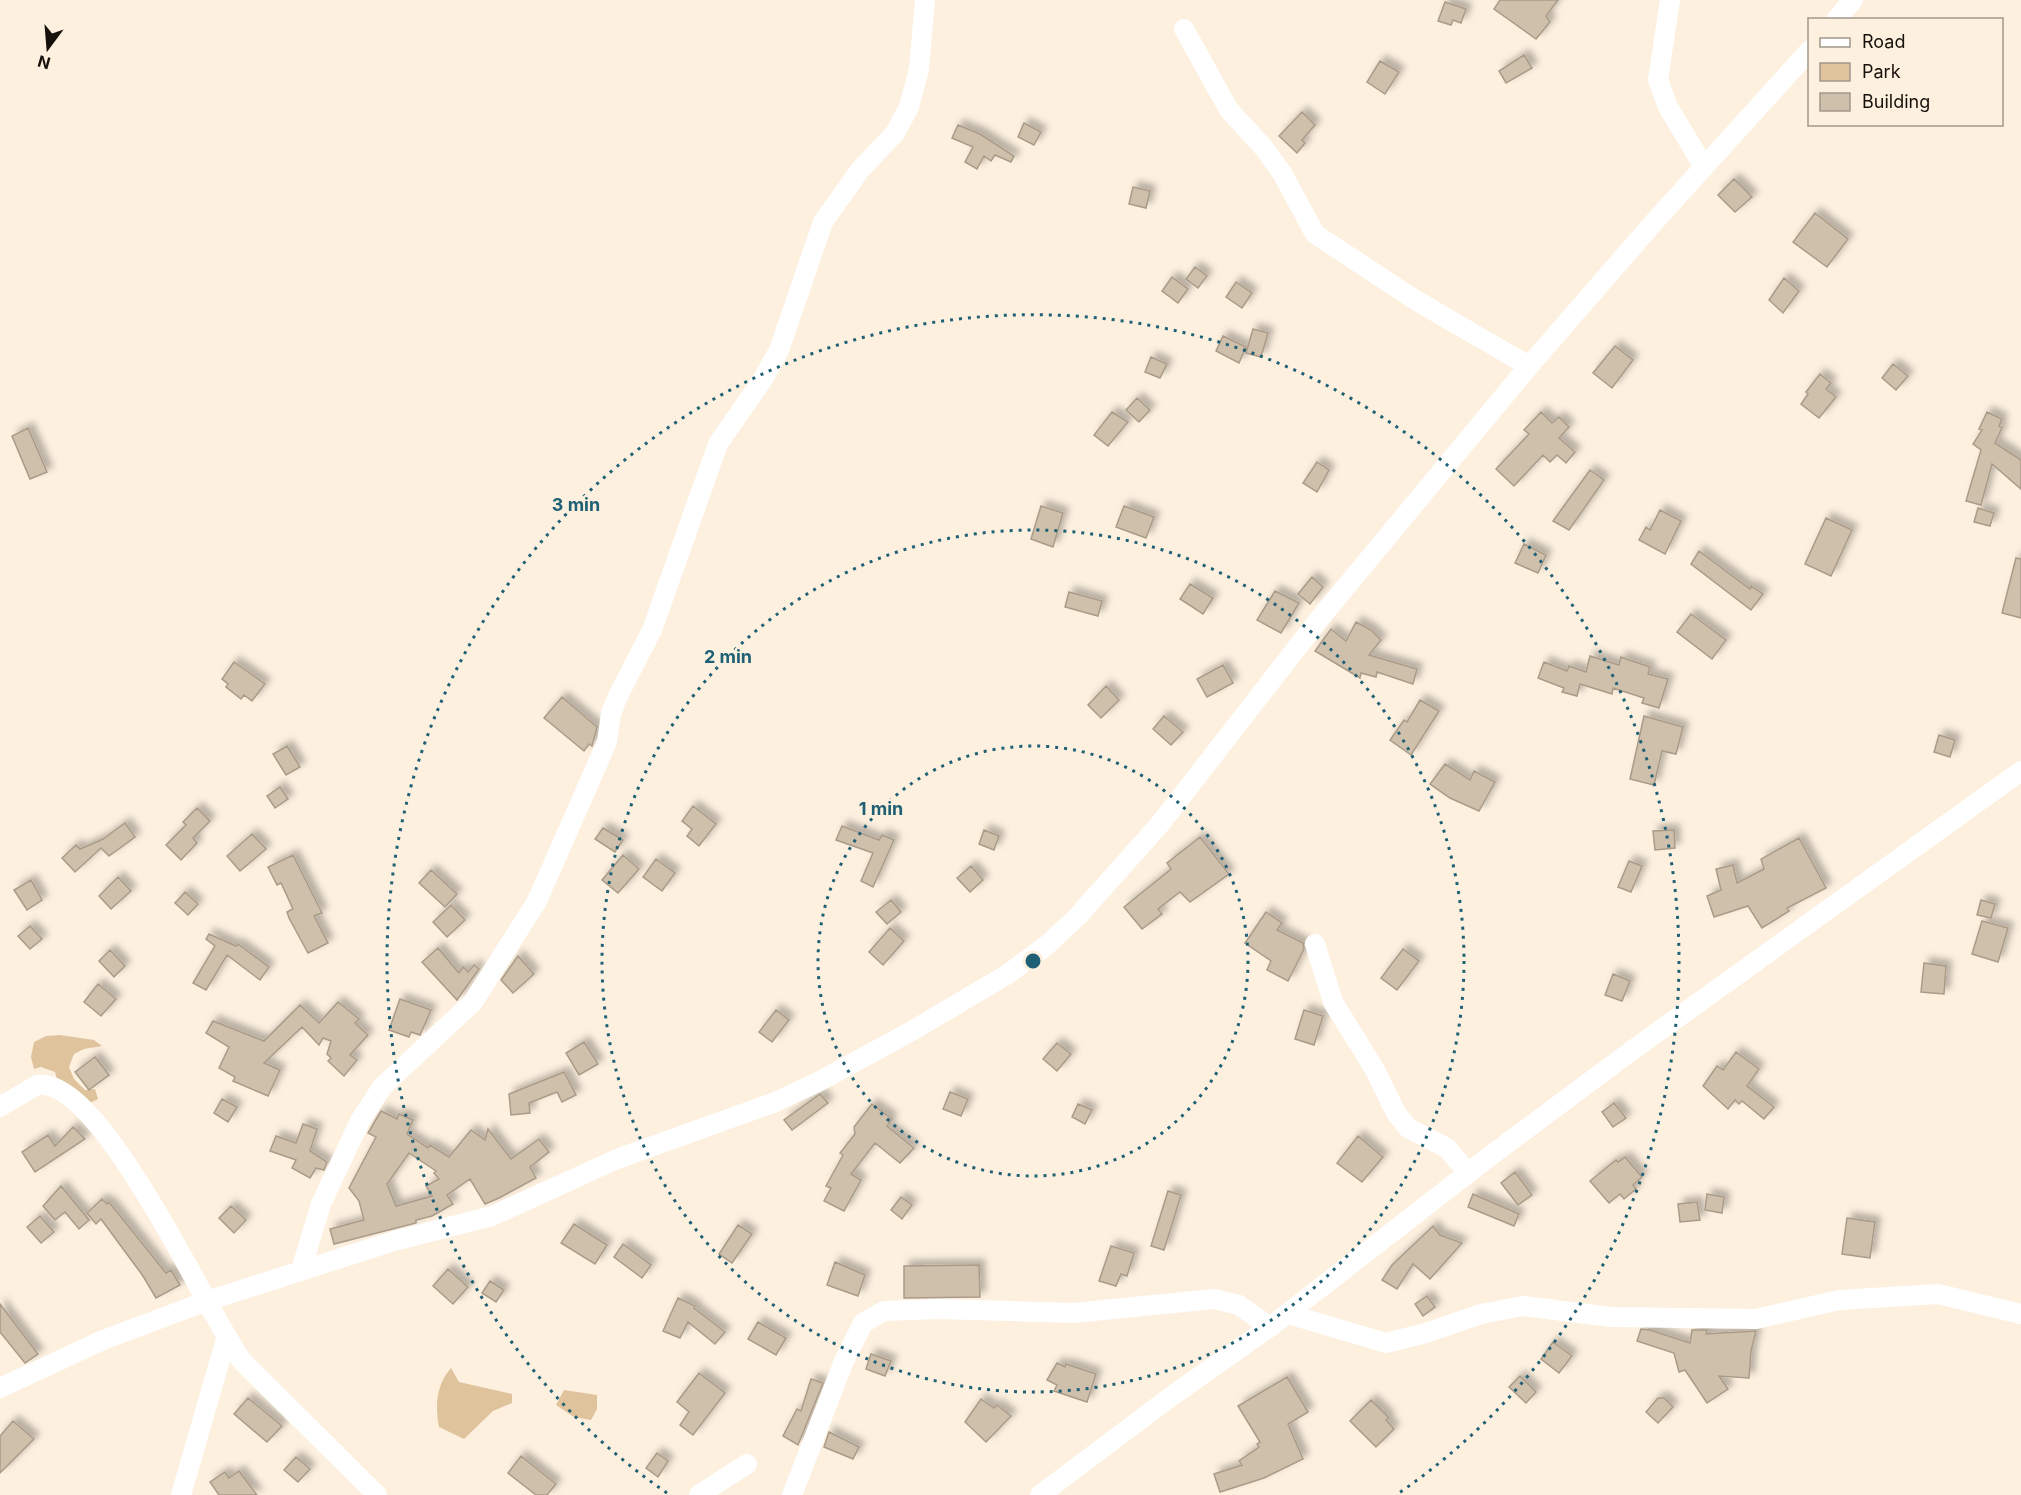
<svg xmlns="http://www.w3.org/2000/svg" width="2021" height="1495" font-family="Inter,sans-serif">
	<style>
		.green { fill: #dfc39d }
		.building { fill: #cfc0ac; stroke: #aa9b88; stroke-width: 1.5; fill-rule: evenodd; filter: url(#shadow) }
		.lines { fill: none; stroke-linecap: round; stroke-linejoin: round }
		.street { stroke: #fff; stroke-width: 20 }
		.ring { fill: none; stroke: #206075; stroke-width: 3; stroke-dasharray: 3 6 }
		.centre { fill: #206075; stroke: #fdf0df; stroke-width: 3 }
		.ring-label { font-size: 18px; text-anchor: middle; font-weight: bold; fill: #206075; stroke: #fdf0df; stroke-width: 4.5; stroke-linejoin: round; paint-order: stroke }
	</style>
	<defs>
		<filter id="shadow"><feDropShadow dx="5.5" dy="-5.5" stdDeviation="3" flood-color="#0004"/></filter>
	</defs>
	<rect width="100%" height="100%" fill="#fdf0df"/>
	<path class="green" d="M60,1035l34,5 8,6 -18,3 -10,5 -5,13 5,12 11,11 10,-1 3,10 -8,4 -32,-20 -3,-11 -14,-5 -7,2 -3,-12 3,-15 12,-6z
		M451,1368l8,14 53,12v9l-19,8 -29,28 -25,-12c-4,-21 -3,-42 12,-59z
		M564,1390l33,5v14l-6,11 -17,-3 -18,-12z"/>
	<path class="building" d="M1500,0h58l-12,16 4,6 -14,17 -42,-30z
		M1445,2l21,7 -5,14 -8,-3 -2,5 -13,-4z
		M1524,55l8,13 -26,15 -7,-12z
		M1380,61l19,11 -14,22 -18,-12z
		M1302,112l13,13 -13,15 3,3 -8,10 -18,-17z
		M1024,123l17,9 -7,13 -16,-8z
		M958,125l22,9 34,22 -3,6 -16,-7 -4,6 -7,-5 -7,13 -12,-7 8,-15 -21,-9z
		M1734,179l18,18 -17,15 -17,-17z
		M1133,187l17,4 -4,17 -17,-4z
		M1815,213l33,26 -21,28 -34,-25z
		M1195,267l12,9 -9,12 -12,-9z
		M1172,277l16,12 -10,14 -16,-12z
		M1784,278l15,13 -16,22 -14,-13z
		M1236,282l16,11 -10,15 -16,-11z
		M1253,329l15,4 -7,24 -15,-4z
		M1223,336l23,11 -7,16 -23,-12z
		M1615,346l18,14 -21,28 -19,-15z
		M1151,357l16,7 -7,14 -15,-6z
		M1893,364l15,12 -12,14 -14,-12z
		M1820,374l11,9 -5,6 10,8 -17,21 -18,-14 7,-10 -2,-2z
		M1137,398l13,12 -11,12 -13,-12z
		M1112,412l16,10 -20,24 -14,-11z
		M1541,412l11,11 7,-6 10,10 -10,11 16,14 -9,11 -9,-8 -7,7 -7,-7 -29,31 -18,-17 33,-35 -5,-4z
		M1987,412l15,7 -3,7 3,2 -7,15 26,17v29l-29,-25 -11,41 -15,-4 15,-51 -8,-6 9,-14 -3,-1z
		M28,428l19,44 -17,7 -18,-43z
		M1317,462l12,8 -12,22 -14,-9z
		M1590,470l14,10 -35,50 -16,-9z
		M1041,506l22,7 -10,34 -22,-8z
		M1124,506l30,11 -8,21 -30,-11z
		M1978,508l16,5 -4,13 -16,-4z
		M1660,510l21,11 -16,33 -26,-14 7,-13 4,3z
		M1826,518l26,12 -21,46 -26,-12z
		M1524,544l22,11 -8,18 -23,-10z
		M1699,551l51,38 1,-3 12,8 -12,16 -60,-46z
		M2016,558l5,1v59l-19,-5z
		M1312,577l11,10 -13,17 -12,-10z
		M1190,584l23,14 -10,16 -23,-15z
		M1275,591l24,12 -18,30 -24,-13z
		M1069,592l33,9 -4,15 -33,-9z
		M1691,614l35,26 -14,19 -35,-27z
		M1356,622l15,8 10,10 -12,15 48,14 -4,15 -36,-12 -1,5 -15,-4 -1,5 -45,-27 16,-22 15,12z
		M1590,656l29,9 2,-8 14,5 15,5 -2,7 20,5 -9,29 -17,-5 2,-5 -31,-10 -1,6 -32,-10 -3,12 -15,-4 2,-4 -26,-10 6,-16 23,9 2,-5 17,6z
		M234,662l31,22 -13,17 -8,-6 -3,4 -15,-12 2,-3 -6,-5z
		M1223,665l10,18 -26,14 -10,-18z
		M1106,686l13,14 -18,18 -13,-13z
		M562,697l35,30 -5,19 -3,-2 -5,7 -40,-33z
		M1420,700l19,11 -28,44 -21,-15 14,-20 3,2z
		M1164,716l19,16 -12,13 -18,-16z
		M1644,716l39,11 -7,27 -14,-3 -8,34 -24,-6z
		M1939,735l16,5 -5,17 -16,-5z
		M287,746l13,21 -14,8 -13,-21z
		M1445,764l25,16 4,-9 21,11 -16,29 -29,-13 -20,-14z
		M280,787l8,12 -13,9 -8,-12z
		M693,806l23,18 -17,22 -12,-10 5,-7 -10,-8z
		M197,808l13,13 -17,17 4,5 -16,17 -15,-15 20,-20 -3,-3z
		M125,823l10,14 -26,19 -8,-8 -26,24 -13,-14 14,-13 4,4 23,-10z
		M842,826l37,14 3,-5 12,5 -21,47 -12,-6 12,-28 -37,-13z
		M603,828l20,12 -8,12 -20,-13z
		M984,830l15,6 -5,14 -15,-6z
		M1674,830l1,18 -20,2 -2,-19z
		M252,834l14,15 -26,22 -13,-15z
		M1200,837l29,37 -39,28 -10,-10 -22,17 4,5 -20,15 -18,-22 47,-38 -4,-6z
		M1799,838l27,50 -39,20 2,3 -27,17 -14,-22 -34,11 -7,-21 14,-6 -5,-21 17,-4 4,18 27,-14 -3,-10z
		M293,855l29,58 -8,3 14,27 -20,10 -19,-35 -2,-6 6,-3 -12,-26 -4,2 -9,-18z
		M623,855l16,14 -21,24 -16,-13z
		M656,859l19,14 -13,18 -19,-14z
		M1629,861l13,5 -11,26 -13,-5z
		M971,866l12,14 -13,12 -13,-14z
		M431,870l26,24 -12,13 -26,-24z
		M118,877l13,14 -20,18 -12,-13z
		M31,880l11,20 -15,10 -13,-20z
		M185,892l13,12 -10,11 -13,-12z
		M891,900l10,12 -14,12 -11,-12z
		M1981,900l14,4 -4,14 -14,-3z
		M451,905l14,15 -18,17 -14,-15z
		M1266,912l16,11 -5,7 26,13 1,6 -16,32 -21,-11 4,-9 -26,-18z
		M1982,921l26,7 -10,34 -26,-8z
		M30,926l12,13 -12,10 -12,-13z
		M890,928l14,13 -21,24 -14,-13z
		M209,934l27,12 2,-2 31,23 -9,13 -33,-25 -21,35 -13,-7 22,-37 -9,-7z
		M438,948l21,25 4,-6 5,5 6,-7 5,4 -22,31 -35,-38z
		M1403,949l16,12 -22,29 -16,-12z
		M110,950l15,16 -11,11 -15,-16z
		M518,956l16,18 -21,19 -12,-13z
		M1924,963l22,3 -2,28 -23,-2z
		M1613,974l17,7 -8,20 -17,-6z
		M98,984l18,15 -15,17 -17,-14z
		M400,999l31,11 -11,25 -9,-3 -2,5 -20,-7z
		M338,1002l21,17 -4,4 13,12 -18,20 7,5 -13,16 -16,-15 3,-3 -4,-4 4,-13 -8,-3 -4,7 -17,-18 -38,36 16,7 -12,26 -35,-15 2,-4 -16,-9 10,-21 -23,-14 7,-12 51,20 36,-36 19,18z
		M776,1010l13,10 -17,22 -13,-10z
		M1304,1010l19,6 -9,29 -19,-6z
		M584,1042l14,22 -19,11 -13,-22z
		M1057,1043l14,11 -14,17 -14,-12z
		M1736,1052l23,17 -12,17 27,21 -10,12 -22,-18 -3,3 -4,-4 -7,9 -25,-23 14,-20 6,4z
		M95,1057l14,18 -20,15 -14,-18z
		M564,1072l12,23 -14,7 -5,-10 -28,11 1,10 -19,2 -2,-21z
		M950,1092l18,7 -7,17 -18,-7z
		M820,1094l8,9 -36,27 -8,-10z
		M222,1099l15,8 -9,15 -14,-9z
		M1614,1103l12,15 -13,9 -11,-15z
		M872,1104l20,15 -5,7 27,22 -14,15 -25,-20 -24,31 10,6 -17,31 -20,-10 7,-13 -5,-2 17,-31 -3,-2 15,-19 -1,-7z
		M1078,1104l14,6 -7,14 -13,-7z
		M381,1111l16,8 2,-5 14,6 -6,14 21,14 2,-3 19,12 22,-27 14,10 3,-11 23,30 28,-20 10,13 -19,15 6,11 -37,20 -14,6 -15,-25 -23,16 6,9 -21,12 -16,4v3l-82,21 -4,-15 34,-9 -5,-19 -10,-13 27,-51 -8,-4zM409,1153l27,18 -2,2 5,6 -13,7 6,10 -36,10 -9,-22z
		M303,1124l14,5 -7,22 17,11 -3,8 -8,-2 -6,10 -18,-10 4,-8 -26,-9 6,-15 20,7z
		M73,1127l12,12 -50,33 -13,-20 26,-17 7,11z
		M1358,1136l25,21 -21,25 -25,-19z
		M1625,1157l17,20 -9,8 3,4 -12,10 -4,-5 -11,9 -19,-22 26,-21 2,2z
		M1515,1172l17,23 -14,10 -17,-22z
		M61,1186l28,34 -10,9 -14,-17 -10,8 -12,-14z
		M1168,1191l13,4 -17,55 -13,-4z
		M1473,1194l46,20 -5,12 -46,-19z
		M1707,1194l17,3 -2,16 -17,-3z
		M901,1197l11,8 -10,14 -11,-9z
		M102,1199l5,5 2,-2 57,71 5,-3 9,15 -24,13 -13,-22 -42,-57 -5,5 -9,-11z
		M1697,1202l3,18 -20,2 -2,-18z
		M231,1206l15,14 -12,13 -15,-15z
		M40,1216l14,16 -13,11 -14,-16z
		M1847,1218l28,4 -5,36 -28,-4z
		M574,1224l33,21 -12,19 -34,-21z
		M738,1225l14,9 -20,29 -13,-9z
		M1433,1226l7,9 22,8 -32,36 -17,-15 -16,25 -15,-9 10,-15z
		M623,1244l28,21 -9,13 -28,-21z
		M1111,1246l23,7 -7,23 -6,-2 -5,12 -17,-5z
		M835,1262l30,13 -7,21 -31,-11z
		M979,1265l1,32 -76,1v-32z
		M448,1269l20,18 -15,17 -20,-18z
		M490,1281l14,9 -8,12 -14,-9z
		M1427,1296l8,11 -12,9 -8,-12z
		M678,1298l17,8 -1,2 31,24 -10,12 -27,-22 -8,16 -17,-7z
		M0,1304l38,50 -13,9 -25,-31z
		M758,1322l28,16 -10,17 -28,-16z
		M1641,1329l9,1 40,13 2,-13h15l-1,4 50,-3 -5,20 -2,27 -30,-2 9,13 -21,14 -22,-33 -6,2 -5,-19 -37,-12z
		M1553,1342l19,14 -13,17 -18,-14z
		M871,1354l20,7 -6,15 -19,-7z
		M1057,1363l8,4 1,-3 30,10 -9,28 -33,-11 3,-6 -10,-5z
		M699,1373l26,20 -32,42 -13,-10 9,-13 -12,-10z
		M1520,1376l16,16 -10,11 -17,-16z
		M1287,1377l21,35 -20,12 15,35 -39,19 -44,14 -6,-18 28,-9 -3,-4 20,-14 -2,-3 3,-2 -22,-36z
		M811,1379l12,4 -25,62 -15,-9 14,-27 4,2z
		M248,1398l34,28 -15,16 -33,-28z
		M1658,1398h6l9,9 -15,16 -12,-11z
		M981,1399l13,9 3,-3 14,11 -25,26 -21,-20z
		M1371,1400l18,18 -3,2 8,9 -18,18 -26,-26z
		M13,1421l21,18 -34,34v-37z
		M829,1432l30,15 -6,12 -29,-12z
		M657,1453l11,8 -10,16 -12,-9z
		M521,1456l35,28 -9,11h-11l-28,-22z
		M296,1457l14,12 -12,13 -14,-12z
		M239,1471l18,24h-38l-9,-13 15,-10 4,6z"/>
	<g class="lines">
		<path class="street" d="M1670,0l-12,80 10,27 36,60
			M1836,20l17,-20
			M1184,29l45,81 35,38 18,25 33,61 102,67 112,65
			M1315,944l18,58 42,68 21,43 12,15 39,20 21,25
			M0,1107l37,-22c64,-10 170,228 205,276l135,134
			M301,1270l20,-66 39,-83 22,-34 91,-85 64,-101 70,-159 4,-29 8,-19 33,-64 66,-186 45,-65 16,-29 44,-128 37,-52 35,-37 14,-26 10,-38 6,-69
			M1288,1314l98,29 40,-10 55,-19 42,-8 88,11 145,2 83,-19 99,-6 83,20
			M0,1388l103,-48 104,-39 187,-60 98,-25 125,-57 156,-56 45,-21 92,-50 98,-58 39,-29 30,-28 83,-93 160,-206 209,-252 126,-145 155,-171
			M181,1495l45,-156
			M699,1495l48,-31
			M792,1495l52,-134 19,-38 21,-12 54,-2 135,4 141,-14 25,6 31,22
			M1040,1495l129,-97 101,-71 224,-174 140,-104 387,-278"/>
	</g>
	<g class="ring">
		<circle cx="1033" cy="961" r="215"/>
		<circle cx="1033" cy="961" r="431"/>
		<path d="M667 1493A646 646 0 1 1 1399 1493"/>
	</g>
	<circle cx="1033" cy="961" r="9" class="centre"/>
	<g class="ring-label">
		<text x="576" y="511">3 min</text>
		<text x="728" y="663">2 min</text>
		<text x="881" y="815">1 min</text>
	</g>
	<rect x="1808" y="18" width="195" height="108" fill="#fdf0df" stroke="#a1978a" stroke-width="1.5"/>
	<rect x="1820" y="38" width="30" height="9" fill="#ffffff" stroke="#a1978a" stroke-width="1.5"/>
	<text x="1862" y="48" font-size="18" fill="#16110a">Road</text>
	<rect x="1820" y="63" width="30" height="18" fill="#dfc39d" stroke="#a1978a" stroke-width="1.5"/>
	<text x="1862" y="78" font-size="18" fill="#16110a">Park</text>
	<rect x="1820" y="93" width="30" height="18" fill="#cfc0ac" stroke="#a1978a" stroke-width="1.5"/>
	<text x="1862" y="108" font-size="18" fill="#16110a">Building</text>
	<g transform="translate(48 48) rotate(196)" stroke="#fdf0df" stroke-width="4.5" paint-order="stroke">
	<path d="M0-4.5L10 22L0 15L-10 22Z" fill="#16110a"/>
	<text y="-9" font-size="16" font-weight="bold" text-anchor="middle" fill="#16110a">N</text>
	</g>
</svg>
